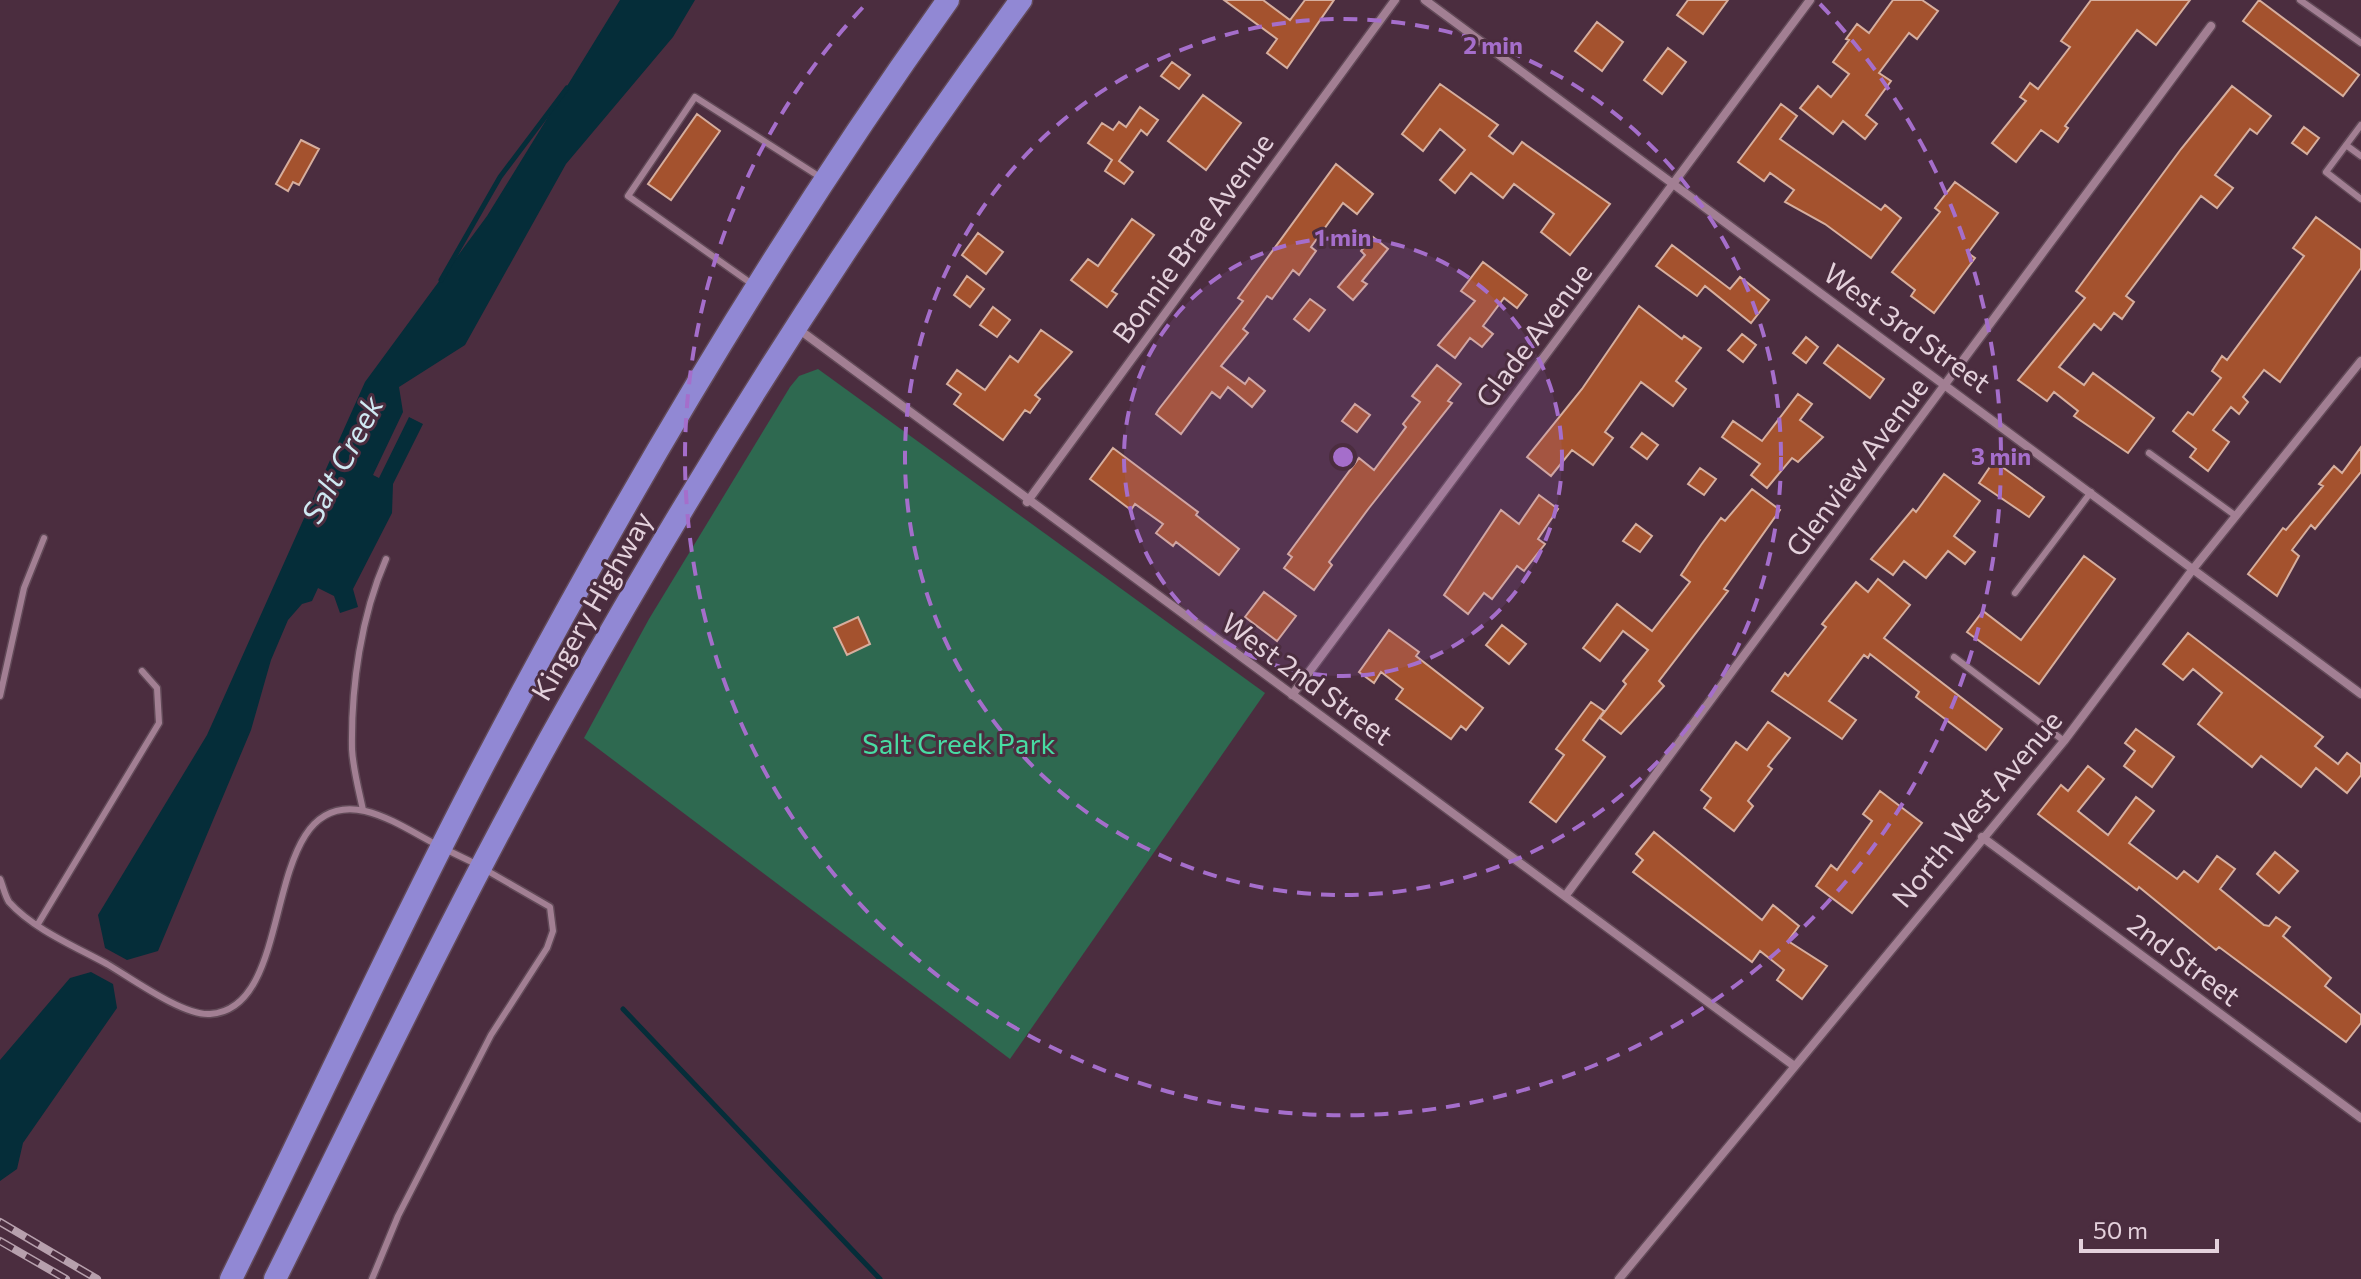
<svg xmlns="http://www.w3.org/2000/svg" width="2361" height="1279" font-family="Commissioner,sans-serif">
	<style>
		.green { fill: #2e6950 }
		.water { fill: #052d39 }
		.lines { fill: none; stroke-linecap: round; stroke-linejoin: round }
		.stream { stroke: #052d39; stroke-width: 5 }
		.building { fill: #a4522e; stroke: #d6ae9e; stroke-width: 2 }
		.service-casing { stroke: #624a58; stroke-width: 9 }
		.minor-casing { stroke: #624a58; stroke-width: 11 }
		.trunk-casing { stroke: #624a58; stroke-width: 25 }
		.service { stroke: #a27f93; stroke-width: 6 }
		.minor { stroke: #a27f93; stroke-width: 8 }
		.trunk { stroke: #9188d4; stroke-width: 22 }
		.rail-casing { stroke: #b7a0ad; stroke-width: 8 }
		.rail { stroke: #4b2d3f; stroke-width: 5; stroke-dasharray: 15; stroke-linecap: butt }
		.ring { fill: none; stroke: #a56ecb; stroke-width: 4; stroke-dasharray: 14 10 }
		.labels { text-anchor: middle; stroke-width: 6; stroke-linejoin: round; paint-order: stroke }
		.street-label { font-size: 28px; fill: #e4d1dc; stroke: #4b2d3f }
		.park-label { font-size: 28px; fill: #48dca3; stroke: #4b2d3f }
		.water-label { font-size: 30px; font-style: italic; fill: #cfe9f2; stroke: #4b2d3f }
		.centre { fill: #a56ecb; stroke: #4b2d3f; stroke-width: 4 }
		.ring-label { font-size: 24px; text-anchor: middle; font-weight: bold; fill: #a56ecb; stroke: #4b2d3f; stroke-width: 6; stroke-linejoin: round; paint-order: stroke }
	</style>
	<rect width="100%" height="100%" fill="#4b2d3f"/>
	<path class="green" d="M818,369l447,324 -255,366 -426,-321 65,-119 141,-232 9,-11z"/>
	<path class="water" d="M620,0h75l-22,37 -107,127 -101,181 -66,42 4,25 -30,63 6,3 30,-61 14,7 -30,60 -1,29 -39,76 5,18 -18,6 -6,-17 -16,-8 -6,13 -10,3 -14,16 -17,40 -20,70 -93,221 -31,9 -22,-12 -7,-33 109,-180 158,-353 122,-166z
		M91,972l22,12 4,24 -94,135 -6,26 -17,12v-121l70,-82z"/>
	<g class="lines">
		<path class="stream" d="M441,280l59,-103 67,-89
			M623,1009l257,270"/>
	</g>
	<path class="building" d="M1224,0h39l27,20 15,-20h29l-47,68 -20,-15 10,-14z
		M1688,0h40l-25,34 -26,-19z
		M1893,0h29l16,11 -21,28 -8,-6 -30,40 12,8 -25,34 11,9 -12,15 -22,-18 -10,13 -33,-26 18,-22 13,11 18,-23 -16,-12 16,-22 -3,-1 11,-15 12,9z
		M2091,0h99l-34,45 -19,-15 -72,96 3,2 -10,14 -17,-12 -25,32 -24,-19 34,-42 -6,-4 10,-14 8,6 32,-42 -9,-6z
		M2259,0l100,75 -16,21 -100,-75z
		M1597,22l26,20 -21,29 -27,-20z
		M1668,48l18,14 -24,32 -18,-14z
		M1172,62l18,13 -11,14 -18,-13z
		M1440,84l58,41 -9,11 24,18 9,-12 88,62 -40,51 -29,-23 13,-18 -40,-30 -11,14 -32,-25 -16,20 -15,-13 25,-30 -25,-21 -17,22 -21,-17z
		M2232,86l39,30 -14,18 -7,-5 -35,46 18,13 -16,20 -16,-12 -75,100 8,6 -12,17 -8,-6 -13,17 -7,-6 -35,43 25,18 9,-12 61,45 -26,35 -54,-37 4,-5 -24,-19 -7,9 -29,-21 67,-82 -9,-7 105,-142z
		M1203,95l38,28 -35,47 -38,-29z
		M1781,104l16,12 -17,23 101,71 4,-5 16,13 -30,40 -46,-34 -40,-22 9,-12 -24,-17 -6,8 -26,-19z
		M1140,107l18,13 -11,15 -6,-5 -22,31 14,11 -9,12 -19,-13 7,-11 -24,-17 14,-20 11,7 6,-8 7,5z
		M697,114l23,17 -49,69 -23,-16z
		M2304,127l15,11 -12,16 -15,-11z
		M301,140l18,9 -20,36 -6,-3 -5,9 -12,-7z
		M1336,164l37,30 -16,20 -14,-11 -32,44 5,4 -17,24 -6,-5 -21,29 -5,-3 -24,33 5,4 -27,33 24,18 4,-6 16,13 -13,16 -24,-20 -8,11 -8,-6 -31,42 -25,-20 3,-5 84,-108 -5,-3z
		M1955,182l43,31 -30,40 7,5 -41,55 -23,-17 4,-6 -23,-18 48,-60 -5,-4z
		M2316,217l45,33v18l-81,114 -16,-12 -21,27 5,5 -9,12 -8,-7 -18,23 16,12 -21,29 -18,-14 6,-8 -23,-18 15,-19 5,3 28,-37 -9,-7 10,-15 5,4 77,-104 -11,-8z
		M1132,219l22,16 -42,56 5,3 -10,13 -36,-27 17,-21 10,7z
		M978,233l25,19 -17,22 -24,-19z
		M1373,237l15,12 -26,32 5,3 -14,16 -15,-13 27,-32 -4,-4z
		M1672,245l58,44 10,-12 29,23 -18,23 -46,-37 -8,10 -41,-30z
		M1483,262l44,33 -10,13 -13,-10 -21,28 10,8 -11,13 -12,-9 -15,20 -17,-13 37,-44 -14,-10z
		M967,276l17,13 -14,18 -16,-12z
		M1310,299l15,11 -16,21 -15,-12z
		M1639,306l43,33 2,-3 17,12 -25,33 10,8 -13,17 -32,-24 -36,50 8,6 -20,27 -21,-15 -21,26 -24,-19 55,-68z
		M993,307l17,13 -13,17 -17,-12z
		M1041,330l31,22 -37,43 5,4 -10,14 -5,-3 -22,30 -49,-36 7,-10 -14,-10 10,-14 28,20 25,-34 8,6z
		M1742,334l14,11 -13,17 -15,-12z
		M1806,337l12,10 -12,16 -13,-10z
		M1838,345l46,34 -14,19 -46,-35z
		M1437,365l24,19 -13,17 4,2 -83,105 -40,54 3,3 -18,25 -30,-22 8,-11 -4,-3 71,-96 15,12 32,-43 -3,-3 17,-22 -8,-6z
		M1798,394l14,10 -12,16 23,17 -25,25 -6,-4 -25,30 -16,-13 9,-11 -38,-27 11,-16 29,20z
		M1355,404l15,11 -13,17 -15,-11z
		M1642,433l16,12 -11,14 -16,-12z
		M2361,447v25l-46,57 -4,-4 -19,25 7,6 -22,40 -29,-22 35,-46 3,2 37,-44 -4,-2 15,-18 8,7z
		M1113,448l85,64 -2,3 43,34 -20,26 -43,-33 -3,4 -17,-13 7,-9 -28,-20 -4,6 -41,-31z
		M1994,461l50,36 -15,20 -50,-34z
		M1700,468l16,11 -12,16 -16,-11z
		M1944,474l36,27 -26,35 21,16 -10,12 -17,-13 -22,27 -22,-17 -11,14 -22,-16 42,-50 3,3z
		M1752,489l28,21 -56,79 4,2 -69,90 5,5 -43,48 -21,-16 26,-34 -3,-3 25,-31 -25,-19 -23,30 -17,-13 34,-44 35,27 38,-49 -9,-7 20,-30 20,-27 4,3z
		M1539,495l19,14 -20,30 7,5 -21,27 -7,-5 -25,33 -8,-6 -16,21 -24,-19 57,-85 18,14z
		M1636,524l16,12 -12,16 -17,-11z
		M2084,556l31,23 -76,105 -72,-52 16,-21 38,29z
		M1878,579l32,26 -26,33 118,91 -16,21 -70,-53 3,-5 -49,-38 -2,4 -4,-3 -35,46 27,19 -14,19 -70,-48 13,-18 3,3 38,-49 -4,-3 34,-42 12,10z
		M1264,592l32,24 -19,25 -32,-24z
		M858,617l12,27 -23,11 -13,-27z
		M1502,625l24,19 -17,20 -23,-19z
		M1389,630l30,22 -3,4 67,52 -17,22 -5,-4 -10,13 -55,-40 7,-10 -22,-17 -7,11 -15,-11z
		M2188,633l135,104 -8,9 23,18 9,-11 14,11v11l-14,18 -31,-25 -15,19 -40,-31 -9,11 -54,-43 24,-31 -29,-24 -10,11 -20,-16z
		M1591,702l13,9 -21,29 22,17 -49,65 -26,-20 34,-47 -8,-6z
		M1768,722l22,16 -22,28 4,3 -24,32 5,5 -19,25 -30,-23 7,-10 -10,-8 35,-48 11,8z
		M2136,729l38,28 -22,30 -28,-21 11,-15 -10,-8z
		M2088,766l16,13 -26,32 30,24 28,-38 18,14 -25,32 48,36 7,-8 14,11 19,-26 18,13 -15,20 44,36 5,1 7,-9 14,10 -7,9 48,42 -6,8 36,29v8l-15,19 -127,-95 -3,3 -77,-63 -2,3 -99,-76 23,-29 7,6z
		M1880,791l42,32 -70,90 -36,-27 15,-21 6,5 35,-49 -9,-7z
		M1654,832l108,88 11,-15 26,21 -11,15 39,25 -25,33 -25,-19 7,-10 -24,-19 -8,11 -119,-90 10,-12 -7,-6z
		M2275,852l23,19 -19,22 -22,-19z"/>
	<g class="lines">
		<g class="service-casing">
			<path id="service" d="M2300,0l61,43
				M2361,125l-35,47 35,27
				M2346,145l15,11
				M752,284l-124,-88 67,-99 125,80
				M2149,453l87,63
				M2015,593l76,-101
				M1954,657l110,84
				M0,696l24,-108 20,-50
				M363,810c-4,-19 -10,-41 -11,-61 -1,-63 9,-133 34,-190
				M447,850l29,14
				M0,879c3,7 5,17 9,23 24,27 67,45 98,62 24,14 76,52 103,50 91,-5 46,-227 155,-203 25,6 49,22 72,34
				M38,924l121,-201 -2,-35 -15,-17
				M372,1279l26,-63 93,-181 56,-87 6,-17 -3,-24 -64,-37"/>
		</g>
		<g class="minor-casing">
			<path id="minor" d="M1425,0l936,694
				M797,328l996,737
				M1027,502l368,-502
				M1292,695l518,-695
				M1982,837l379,281
				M1566,895l645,-869
				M1619,1279l445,-538 129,-172 168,-208"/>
		</g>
		<g class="trunk-casing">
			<path id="trunk" d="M231,1279c85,-172 165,-347 254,-517 138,-263 290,-520 463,-762
				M275,1279c95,-191 187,-385 292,-571 137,-244 288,-482 454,-708"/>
		</g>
		<use href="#service" class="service"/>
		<use href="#minor" class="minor"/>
		<use href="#trunk" class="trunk"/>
		<g class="rail-casing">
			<path id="rail" d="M0,1222l97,57
				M0,1241l66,38"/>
		</g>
		<use href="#rail" class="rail"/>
	</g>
	<circle cx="1343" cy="457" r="219" fill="#a56ecb" fill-opacity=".12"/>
	<g class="ring">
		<circle cx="1343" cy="457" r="219"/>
		<circle cx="1343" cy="457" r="438"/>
		<path d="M1820 4A658 658 0 1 1 866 4"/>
	</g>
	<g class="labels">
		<g class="street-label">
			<text transform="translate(1193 238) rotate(-54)" y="10">Bonnie Brae Avenue</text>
			<text transform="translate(1907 328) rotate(36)" y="10">West 3rd Street</text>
			<text transform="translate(1534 335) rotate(-53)" y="10">Glade Avenue</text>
			<text transform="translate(1857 467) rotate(-53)" y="10">Glenview Avenue</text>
			<text transform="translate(592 606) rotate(-60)" y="10">Kingery Highway</text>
			<text transform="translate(1307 679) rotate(36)" y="10">West 2nd Street</text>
			<text transform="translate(1977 809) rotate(-50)" y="10">North West Avenue</text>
			<text transform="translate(2184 960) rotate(37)" y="10">2nd Street</text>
		</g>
		<g class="park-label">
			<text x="959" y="754">Salt Creek Park</text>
		</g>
		<g class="water-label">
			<text transform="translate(343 460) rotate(-62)" y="10">Salt Creek</text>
		</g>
	</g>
	<circle cx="1343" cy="457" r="12" class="centre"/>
	<g class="ring-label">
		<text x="1493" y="54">2 min</text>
		<text x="1343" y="246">1 min</text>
		<text x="2001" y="465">3 min</text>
	</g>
	<path d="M2081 1239v12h136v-12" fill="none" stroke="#e4d1dc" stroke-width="4"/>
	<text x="2093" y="1239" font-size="24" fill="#e4d1dc" stroke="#4b2d3f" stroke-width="6" paint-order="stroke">50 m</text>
</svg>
